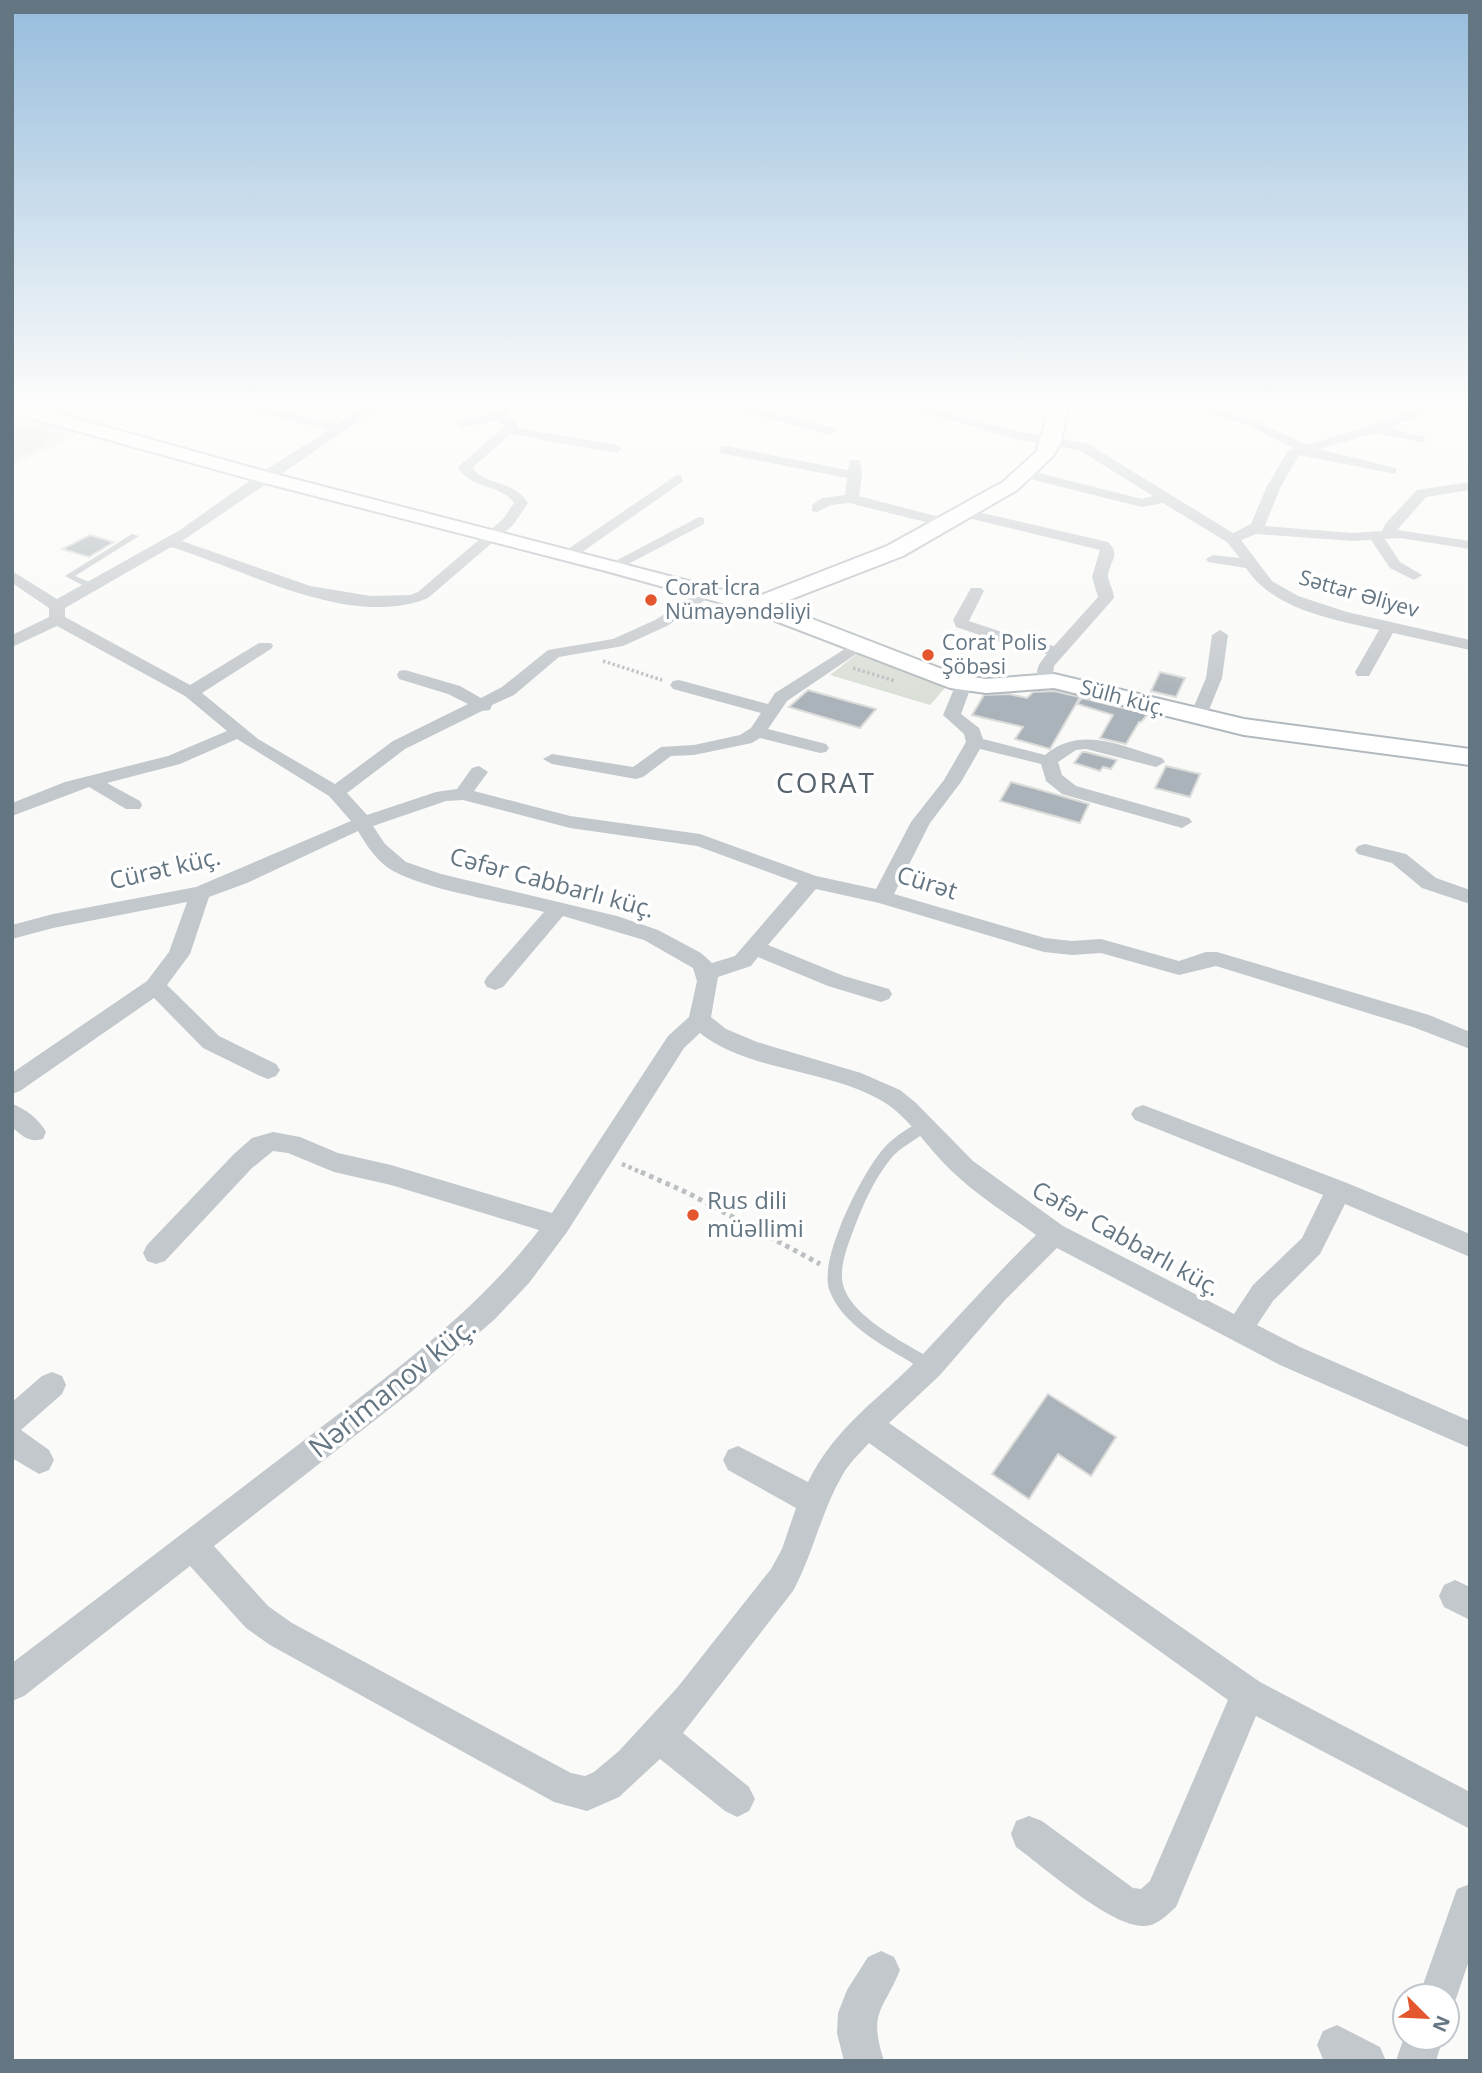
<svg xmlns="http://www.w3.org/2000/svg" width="1482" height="2073" font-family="'Open Sans',sans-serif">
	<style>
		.built { fill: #e8e9e9 }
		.green { fill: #dadfd7 }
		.building { fill: #aab3b9; stroke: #dcdcda; stroke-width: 2 }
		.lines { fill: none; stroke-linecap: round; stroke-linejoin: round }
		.secondary-casing { stroke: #b3babf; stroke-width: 4 }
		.path-far2 { stroke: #bbbfc2; stroke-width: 3.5; stroke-dasharray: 2.5 2.5; stroke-linecap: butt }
		.path-far1 { stroke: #bbbfc2; stroke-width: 4.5; stroke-dasharray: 3.5 3.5; stroke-linecap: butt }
		.path { stroke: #bbbfc2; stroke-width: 5; stroke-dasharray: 4.5 4.5; stroke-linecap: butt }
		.lane { fill: #c3c8cc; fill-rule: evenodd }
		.street { fill: #c3c8cc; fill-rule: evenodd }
		.secondary { fill: #fff; fill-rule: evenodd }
		.poi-dot { fill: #e4572e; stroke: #fff; stroke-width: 2.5 }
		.labels { text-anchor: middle; stroke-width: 7; stroke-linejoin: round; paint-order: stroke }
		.far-poi-label { font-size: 21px; fill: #657683; stroke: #fff; text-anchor: start }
		.far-street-label { font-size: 21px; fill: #657683; stroke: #fff }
		.street-label { font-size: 24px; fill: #657683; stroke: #fff }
		.poi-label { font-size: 24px; fill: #657683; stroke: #fff; text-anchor: start }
		.quarter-label { font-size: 28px; letter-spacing: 2px; fill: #57646e; stroke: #fff }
		.near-street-label { font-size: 28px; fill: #657683; stroke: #fff }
	</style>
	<rect width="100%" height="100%" fill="#fafaf8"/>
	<path class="built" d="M12,414l69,19 -69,32z"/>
	<path class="green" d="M12,426l21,1 14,4 2,8 -9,9 -28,12z
		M857,654l89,33 -16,18 -100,-30z"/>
	<path class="building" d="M90,535l24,7 -25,15 -27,-8z
		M1160,672l25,6 -9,19 -25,-6z
		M808,690l68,19 -16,19 -71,-21z
		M1054,691l26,6 -30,52 -35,-10 8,-12 -51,-12 12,-20 25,-1 18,4 6,-6z
		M1082,698l66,16 -7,8h-2l-13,22 -26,-6 13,-23 -36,-11z
		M1082,752h4l31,8 -6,9 -8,-2 -3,4 -26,-8z
		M1166,766l34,8 -10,23 -35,-9z
		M1011,782l26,7 52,15 -9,19 -80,-22z
		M1048,1394l68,43 -25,39 -33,-22 -29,45 -37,-25z"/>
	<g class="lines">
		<g class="secondary-casing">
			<path id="secondary" d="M12,408h26l233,65 483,125 133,-52 116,-64 33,-30 14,-44h18l-7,33 -7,14 -37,35 -114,66 -127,49 179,69 31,5 68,-5 190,45 226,30v16l-226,-30 -190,-47 -68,5 -36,-5 -203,-78 -141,-39 -349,-90 -245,-68z"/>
		</g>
		<path class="path-far2" d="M603,661l59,19
			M853,668l42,13"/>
		<path class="path-far1" d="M622,1164l23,10"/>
		<path class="path" d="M641,1172l47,21 132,71"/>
		<path class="lane" d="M26,409l3,2 -1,1 -16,6v-4z
			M132,534l7,2 -64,40 19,8v4h-6l-23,-12z
			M924,1121l5,1 2,4c-9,12 -27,18 -38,30 -17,20 -29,46 -38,70 -6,16 -14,35 -13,52 2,37 66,66 93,83l3,5 -3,5 -5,2c-10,-4 -19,-11 -28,-16 -27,-16 -62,-36 -73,-68 -10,-31 34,-118 55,-141 11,-12 26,-22 40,-27z"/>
		<path class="street" d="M240,408h25l73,16 25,-16h15l-196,133 128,45 61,10 39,-1 8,-3 85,-73 11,-16c-14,-20 -43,-13 -56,-36l47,-41 -8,-6 -35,8 -6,-4 1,-3 38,-8 4,-5h13l-6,7 12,8v5l98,17 7,4 -7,4 -105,-19 -39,34c15,19 41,11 56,35l-15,22 -85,73c-78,32 -183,-29 -257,-51l-106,61v9l125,68 69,-42h12l2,3 -2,3 -69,44 56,46 77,45 58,-43 75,-37 -20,-10 -49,-15 -2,-4 2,-4 6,-1 55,16 21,12 21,-11 46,-37 65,-11 42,-19 49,-31 5,-2 8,5 -50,34 -44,20 -64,11 -45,38 -22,10 -2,5 -8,1 -77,38 -58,44 20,22 69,-23 21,-3 15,-21 7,-2 9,6 -14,19 96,25 130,18 116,42 60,13 35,-67 33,-42 22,-38 -2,-8 -21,-19 13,-31 8,-5 8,5 -11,30 18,14 4,11 62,16c36,-31 79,-8 117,3l3,4 -9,5 -70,-18 -10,1 -18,12 4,13 14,11 113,32 3,4 -10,6 -120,-34 -16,-13 -5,-17 -61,-15 -19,33 -31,41 -36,71 151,44 27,3 29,-2 78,22 27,-9h11l212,63 41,17v17l-57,-22 -197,-61 -37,9 -78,-22 -29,2 -28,-3 -165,-49 -63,-14 -48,56 76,31 45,13 3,5 -3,5 -8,3 -53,-16 -70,-29 -7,9 -33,11 -7,40 15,12 31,13 104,31 39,17 16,13 57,58 90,65 171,88 19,-29 49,-47 21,-43 -188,-75 -4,-6 4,-6 8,-3 8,3 196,75 123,51v23l-125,-53 -25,50 -47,47 -16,24 43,22 170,74v27l-190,-83 -223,-117 -52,52 -65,75 -51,48 371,259 210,110v37l-214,-113 -80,191c-9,8 -19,19 -32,19 -33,1 -99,-58 -128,-79l-5,-13 5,-13 13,-5 13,5 91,67 8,1 9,-8 78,-181 -359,-257c-9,10 -21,21 -27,33 -21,36 -29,78 -49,115l-110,142 66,54 6,12 -6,12 -12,6 -12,-6 -65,-52 -41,38 -32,14 -33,-9 -284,-157 -24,-17 -56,-62 -166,130 -12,5v-38c95,-72 188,-143 282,-215 87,-67 178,-131 245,-218l-148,-45 -57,-13 -46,-19 -15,-2 -21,17 -87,93 -9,3 -9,-3 -4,-8 4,-8 87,-91 18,-16 21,-6 27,5 38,16 53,12 161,48 116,-177 21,-19 8,-36 -4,-13 -49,-28 -81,-24 -60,71 -8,3 -8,-3 -3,-5 3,-5 57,-65c-43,-11 -113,-21 -151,-41 -16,-9 -26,-25 -35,-40l-111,52 -38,14 -19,57 -23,31 52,51 57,28 4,6 -4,6 -8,3 -8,-3 -57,-28 -49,-50 -134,93 -8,3v-21l135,-92 22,-29 18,-50 -134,26 -41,11v-14l41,-11 143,-27 155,-66 -22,-25 -92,-57 -57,25 -73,19 33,18 2,4 -2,4h-14l-37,-22 -77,29v-13l53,-21 103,-26 59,-25 -42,-35 -128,-70 -45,21v-12l37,-18v-9l-37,-25v-12l45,28 123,-69 79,-56 70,-44zM463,800l107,28 127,18 101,37 -63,73 -23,7 -11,-10 -43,-23 -41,-14 -176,-42 -35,-12 -21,-18 -12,-18 73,-25zM700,1033c49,39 129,36 184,69 28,18 46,50 71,72 24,23 54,41 81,61 -40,39 -76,80 -114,120 -43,45 -85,69 -114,127l-70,-36 -10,4 -5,10 5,10 68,38 -14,41 -11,20 -94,119 -58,63 -25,21 -9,4 -14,-3 -279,-150 -24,-17 -54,-60 197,-154 84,-73 34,-36 38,-51 117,-184z
			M730,408h23l82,20 1,3 -6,4z
			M907,408h22l92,24 67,12 145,89 18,-9 15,-36 21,-36 6,-4 -43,-22 -58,-18c42,0 77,18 114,37l65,-19 48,-18h18l-48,20 36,9v6l-49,-10 -58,16 78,19v6l-97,-19 -19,33 -15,38 88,7 29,-2 4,-8 31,-33 53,-8v8l-44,7 -29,33 73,11v8l-70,-11 -15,1 15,23 22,13 -8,5 -24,-12 -19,-28 -18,1 -97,-7 -15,6 31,41 26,15 49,16 123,28v10l-77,-17 -24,43h-12l-2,-4 24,-42c-47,-11 -105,-20 -133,-62l-38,-6 -2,-3 7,-4 27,3 -13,-16 -64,-39 -21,4 -120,-30 -2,-3 7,-4 115,29 11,-3 -74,-46 -59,-10z
			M725,446l123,24 2,-10h10l2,15 -3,21 92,24 2,3 -7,4 -97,-24 -18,2 -14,7 -5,-1v-6l10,-7 23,-3 2,-17 -127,-25v-6z
			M677,475l5,1v6l-107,75h-10l-2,-3 2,-3z
			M965,509l143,33c13,12 2,19 0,33 0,7 6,15 6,23l-60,68 -2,18h-12c-7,-12 -1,-21 7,-30l-41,-10 -50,-17 -3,-7 18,-32h10l3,3 -15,30 48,16 37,9 44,-49 -6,-20 8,-27 -140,-34 -2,-3z
			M699,517l5,1v6l-85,45 -5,2 -8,-5z
			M1220,630l8,5 -6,43 -18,44h-12l-3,-4 17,-40 6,-43z
			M859,640l6,2 2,3 -2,3 -78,53 -19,28 58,15 3,4 -3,4 -6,1 -60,-15 -8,5 -58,12 -23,1 -28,21 -7,2 -84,-15 -9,-5 9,-5 81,13 28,-20 33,-2 46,-10 11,-7 10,-15 -88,-24 -3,-4 3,-4 6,-1 89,24 7,-11z
			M1365,844l41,10 30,24 34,12v14l-48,-16 -30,-25 -34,-9 -3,-4 3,-4z
			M12,1104c13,4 28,16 34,28l-3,7c-14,4 -21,-3 -31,-12z
			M52,1372l10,4 4,9 -4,9 -41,36 28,20 5,10 -5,10 -10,4 -27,-16v-56l30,-26z
			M1455,1580l15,7v33l-26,-13 -5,-11 5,-11z
			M1470,1884v74l-18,52 -5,1v-15h-28l38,-107z
			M881,1951l13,6 6,13c-17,42 -32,41 -16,91h-40l-7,-28 1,-20 9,-23 21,-33z
			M1337,2025l43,22 6,14 -63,-2 -6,-14 6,-14z
			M1405,2034v4h38l-7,23h-40z"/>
		<use href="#secondary" class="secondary"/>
	</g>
	<linearGradient id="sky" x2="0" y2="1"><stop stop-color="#96bcdc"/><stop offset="0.58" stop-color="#fdfdfc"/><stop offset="1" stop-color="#fdfdfc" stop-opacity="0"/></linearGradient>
	<rect width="1482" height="699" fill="url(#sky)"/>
	<g class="poi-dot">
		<circle cx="651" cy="600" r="7"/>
		<circle cx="928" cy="655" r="7"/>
		<circle cx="693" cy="1215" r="7"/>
	</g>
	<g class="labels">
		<g class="far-poi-label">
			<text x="665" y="595">Corat İcra<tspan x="665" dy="24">Nümayəndəliyi</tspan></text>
			<text x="942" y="650">Corat Polis<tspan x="942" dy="24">Şöbəsi</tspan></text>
		</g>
		<g class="far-street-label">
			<text transform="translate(1359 594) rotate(16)" y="7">Səttar Əliyev</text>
			<text transform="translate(1123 698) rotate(15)" y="7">Sülh küç.</text>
		</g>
		<g class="street-label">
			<text transform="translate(165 869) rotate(-13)" y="8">Cürət küç.</text>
			<text transform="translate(552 883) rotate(15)" y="8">Cəfər Cabbarlı küç.</text>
			<text transform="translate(927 883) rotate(17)" y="8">Cürət</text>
			<text transform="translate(1126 1239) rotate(29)" y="8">Cəfər Cabbarlı küç.</text>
		</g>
		<g class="poi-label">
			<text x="707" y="1209">Rus dili<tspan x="707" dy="28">müəllimi</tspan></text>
		</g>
		<g class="quarter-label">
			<text x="826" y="793">CORAT</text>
		</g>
		<g class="near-street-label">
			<text transform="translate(392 1387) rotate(-39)" y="10">Nərimanov küç.</text>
		</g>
	</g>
	<rect width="1482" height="2073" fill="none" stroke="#657683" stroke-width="28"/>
	<g transform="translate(1426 2017) rotate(114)"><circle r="33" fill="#ffffff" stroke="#c1c8cd" stroke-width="2"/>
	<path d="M0-5L12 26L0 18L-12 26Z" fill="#e4572e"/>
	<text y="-10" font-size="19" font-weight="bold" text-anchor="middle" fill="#657683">N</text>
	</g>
</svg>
